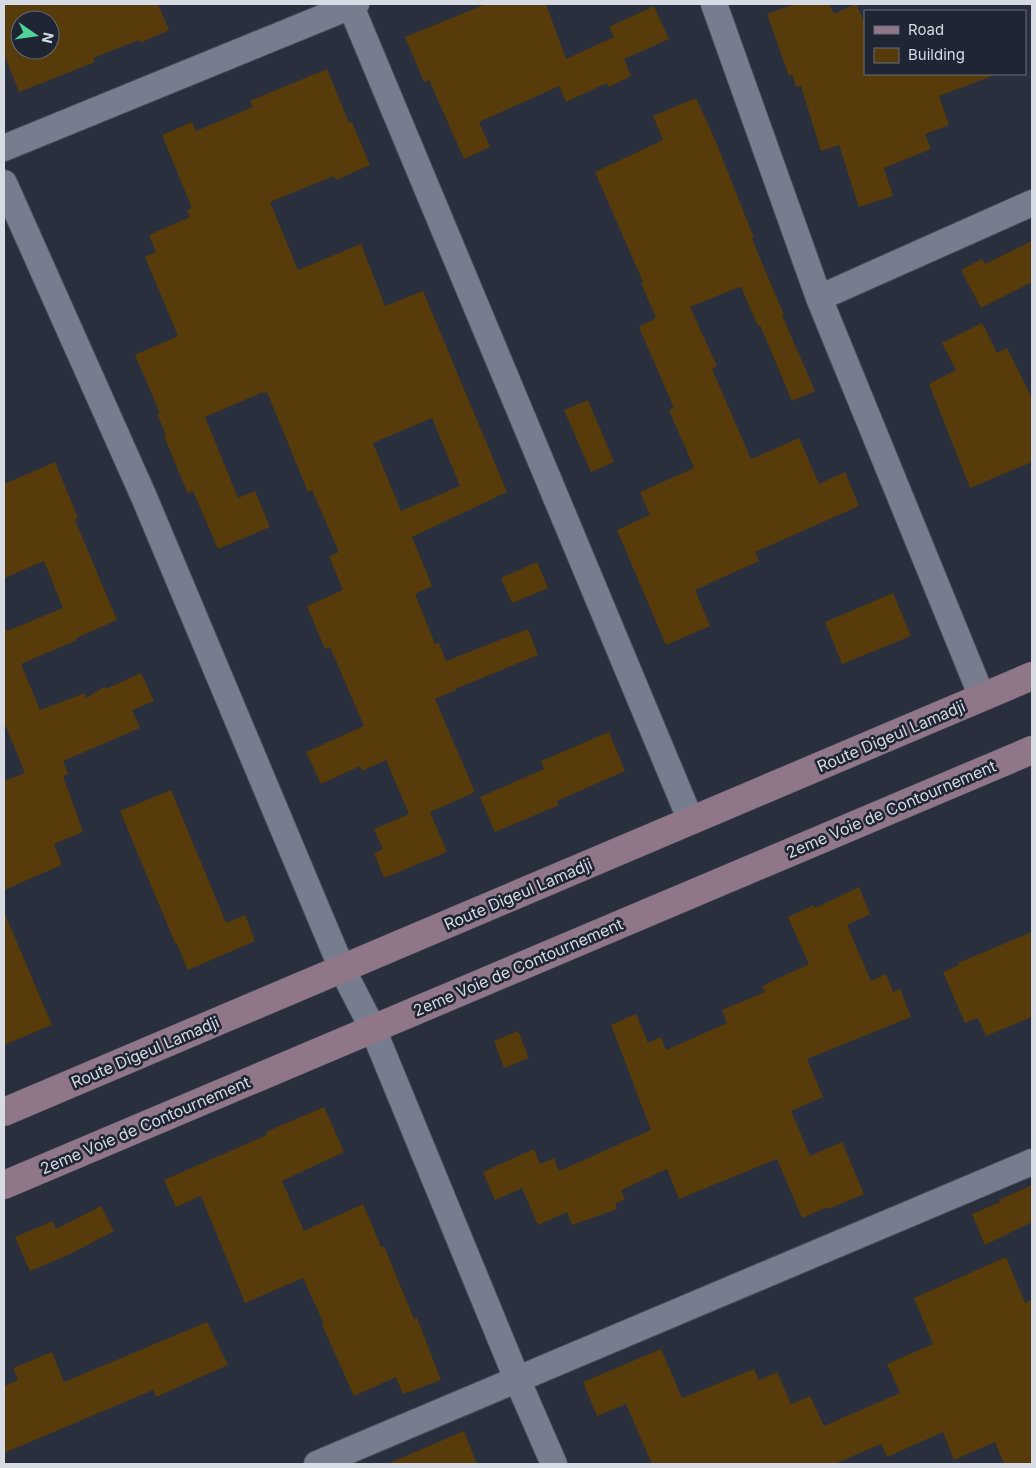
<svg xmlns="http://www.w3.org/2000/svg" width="1036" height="1468" font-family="Inter,sans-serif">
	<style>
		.building { fill: #573b0b; fill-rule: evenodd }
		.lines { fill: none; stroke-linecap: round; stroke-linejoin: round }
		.street-casing { stroke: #444a56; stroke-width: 28 }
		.secondary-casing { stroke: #444a56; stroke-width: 29 }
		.street { stroke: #757d8e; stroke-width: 26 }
		.secondary { stroke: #907689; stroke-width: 28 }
		.labels { text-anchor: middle; stroke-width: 5; stroke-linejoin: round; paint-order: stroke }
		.street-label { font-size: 16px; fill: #d6dbe4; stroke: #1f2533 }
	</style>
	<rect width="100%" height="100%" fill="#292f3d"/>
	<path class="building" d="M4,4h154l11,26 -29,13 -1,-3 -46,18 2,4 -76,30 -15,-38zM20,20h30v30h-30z
		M486,4h60l20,55 48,-22 -5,-10 45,-21 15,33 -45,20 7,17 -22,11 -2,-4 -41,19 -7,-16 -80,36 11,25 -26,12 -35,-79 -5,2 -19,-45z
		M795,4h34l5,10 22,-10 9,19v51h127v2l-53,20 10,29 -24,9 6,15 -47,19 9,28 -34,11 -20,-62 -18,6 -20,-65 -5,1 -4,-13 -3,2 -22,-62z
		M327,69l22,54 3,-1 18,43 -34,15 -2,-4 -64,26 28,68 63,-26 24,62 38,-15 84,201 -95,45 20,49 -17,8 20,50 4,-1 7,18 82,-32 10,26 -83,34 1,1 -21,9 40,93 -45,20 17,40 -63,26 -10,-25 9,-4 -9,-20 35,-15 -23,-54 -24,11 -2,-5 -39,18 -15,-32 58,-26 -34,-79 -5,2 -18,-43 36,-16 -14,-34 10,-4 -27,-62 -4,2 -41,-100 -4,2v-2l-58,25 33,81 17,-7 15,36 -52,22 -25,-58 -5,3 -24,-58 2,-1 -9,-21 3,-1 -25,-58 43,-19 -33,-79 11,-5 -7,-17 41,-18 -3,-7 5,-2 -30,-73 30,-13 4,9 57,-24 -3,-6zM432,418l28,68 -59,25 -28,-68z
		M696,98l20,44 38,96 -2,1 32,76h-2l33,76 -23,10 -32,-76 -2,1 -17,-39 -2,1v-1l-49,20 27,59 -5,3 39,90 48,-21 20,46 26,-12 14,34 -104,46 4,9 -64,29 15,36 -44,19 -49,-115 33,-15 -10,-23 54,-24 -25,-58 5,-2 -35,-81 17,-9 -15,-35 2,-1 -48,-110 68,-32 -10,-24z
		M1032,241v41l-51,26 -20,-38 21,-11 3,5z
		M982,323l15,30 10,-5 25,50v64l-62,26 -41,-104 27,-14 -14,-27z
		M588,400l26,62 -23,10 -27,-62z
		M55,462l23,56 -3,2 42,100 -41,18 1,2 -56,24 19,46 45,-17 1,5 18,-11 2,2 35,-16 13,28 -22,9 8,18 -77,33 5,13 -5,2 20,56 -29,12 8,21 -58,25v-109l21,-8 -21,-51v-97l3,6 56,-23 -19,-47 -40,17v-94z
		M537,562l11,26 -36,15 -11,-25z
		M893,593l18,43 -69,28 -17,-42z
		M609,732l16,39 -68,30 2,4 -64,27 -15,-35 64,-28 -3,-8z
		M171,790l55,133 19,-8 10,26 -67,29 -12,-28 -1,1 -55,-132z
		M859,887l11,27 -23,11 24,56 15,-7 7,18 7,-3 11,28 -104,42 16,38 -32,14 19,45 32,-14 22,52 -36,15 -1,-2 -25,11 -25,-59 -98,40 -12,-30 -46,21 4,9 -10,5 2,5 -45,16 -5,-13 -29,13 -16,-37 -27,12 -12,-28 51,-23 6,15 14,-6 5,13 92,-41 -40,-105 25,-11 12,29 13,-6 5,13 61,-27 -5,-13 43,-18 -3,-6 47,-22 -21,-47 26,-12 1,3z
		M4,912l48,113 -48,20z
		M1032,932v85l-46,19 -8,-18 -13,5 -22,-51 16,-7 -1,-2z
		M518,1031l11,27 -25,10 -10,-27z
		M324,1107l20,45 -62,29 22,50 59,-27 18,43 3,-1 30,73 3,-1 24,62 -38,14 -7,-17 -42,19 -32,-71 2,-1 -21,-46 -58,25 -44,-107 -25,11 -12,-27 103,-45 -1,-3z
		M1032,1185v37l-47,23 -13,-31 28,-12 -1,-2z
		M101,1206l13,25 -46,24 -38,16 -15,-34 38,-16 3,8z
		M1006,1257l19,46 7,-3v164h-28l-9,-22 -41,18 -11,-28 -56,25 -6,-13 -47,20h-182l-26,-60 -29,12 -14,-34 78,-33 21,49 72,-29 5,11 18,-8 14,32 19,-8 14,30 76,-33 -13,-29 46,-20 -19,-46z
		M207,1322l21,43 -72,32 -3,-7 -149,63v-67l14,-6 -5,-12 39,-16 12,30z
		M464,1431l13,33h-90z"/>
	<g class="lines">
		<g class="street-casing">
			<path id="street" d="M350,4l341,817
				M714,4l105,294 163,399
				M4,148l352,-144
				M4,183l140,314 198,472 31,60 144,350 37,85
				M819,298l213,-95
				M317,1464l715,-302"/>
		</g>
		<g class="secondary-casing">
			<path id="secondary" d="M4,1112l1028,-436
				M4,1185l1028,-435"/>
		</g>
		<use href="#street" class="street"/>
		<use href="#secondary" class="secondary"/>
	</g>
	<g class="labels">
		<g class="street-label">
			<text transform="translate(891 736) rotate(-23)" y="6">Route Digeul Lamadji</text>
			<text transform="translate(891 809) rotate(-23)" y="6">2eme Voie de Contournement</text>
			<text transform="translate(518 894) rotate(-23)" y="6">Route Digeul Lamadji</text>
			<text transform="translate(518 967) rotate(-23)" y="6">2eme Voie de Contournement</text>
			<text transform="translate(145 1052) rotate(-23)" y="6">Route Digeul Lamadji</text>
			<text transform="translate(145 1125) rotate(-23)" y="6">2eme Voie de Contournement</text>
		</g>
	</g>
	<rect width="1036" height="1468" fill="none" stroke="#d6dbe4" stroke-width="10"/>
	<rect x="864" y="10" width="162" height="65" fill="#1f2533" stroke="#686e7a"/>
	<rect x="874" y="26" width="25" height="8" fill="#907689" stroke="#686e7a"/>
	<text x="908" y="35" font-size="15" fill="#d6dbe4">Road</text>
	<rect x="874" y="48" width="25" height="15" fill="#573b0b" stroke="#686e7a"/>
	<text x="908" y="60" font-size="15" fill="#d6dbe4">Building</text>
	<g transform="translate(35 35) rotate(103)"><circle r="24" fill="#1f2533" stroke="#686e7a"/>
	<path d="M0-4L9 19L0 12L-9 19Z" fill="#50d398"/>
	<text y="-8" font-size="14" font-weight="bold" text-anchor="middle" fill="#d6dbe4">N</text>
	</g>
</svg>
